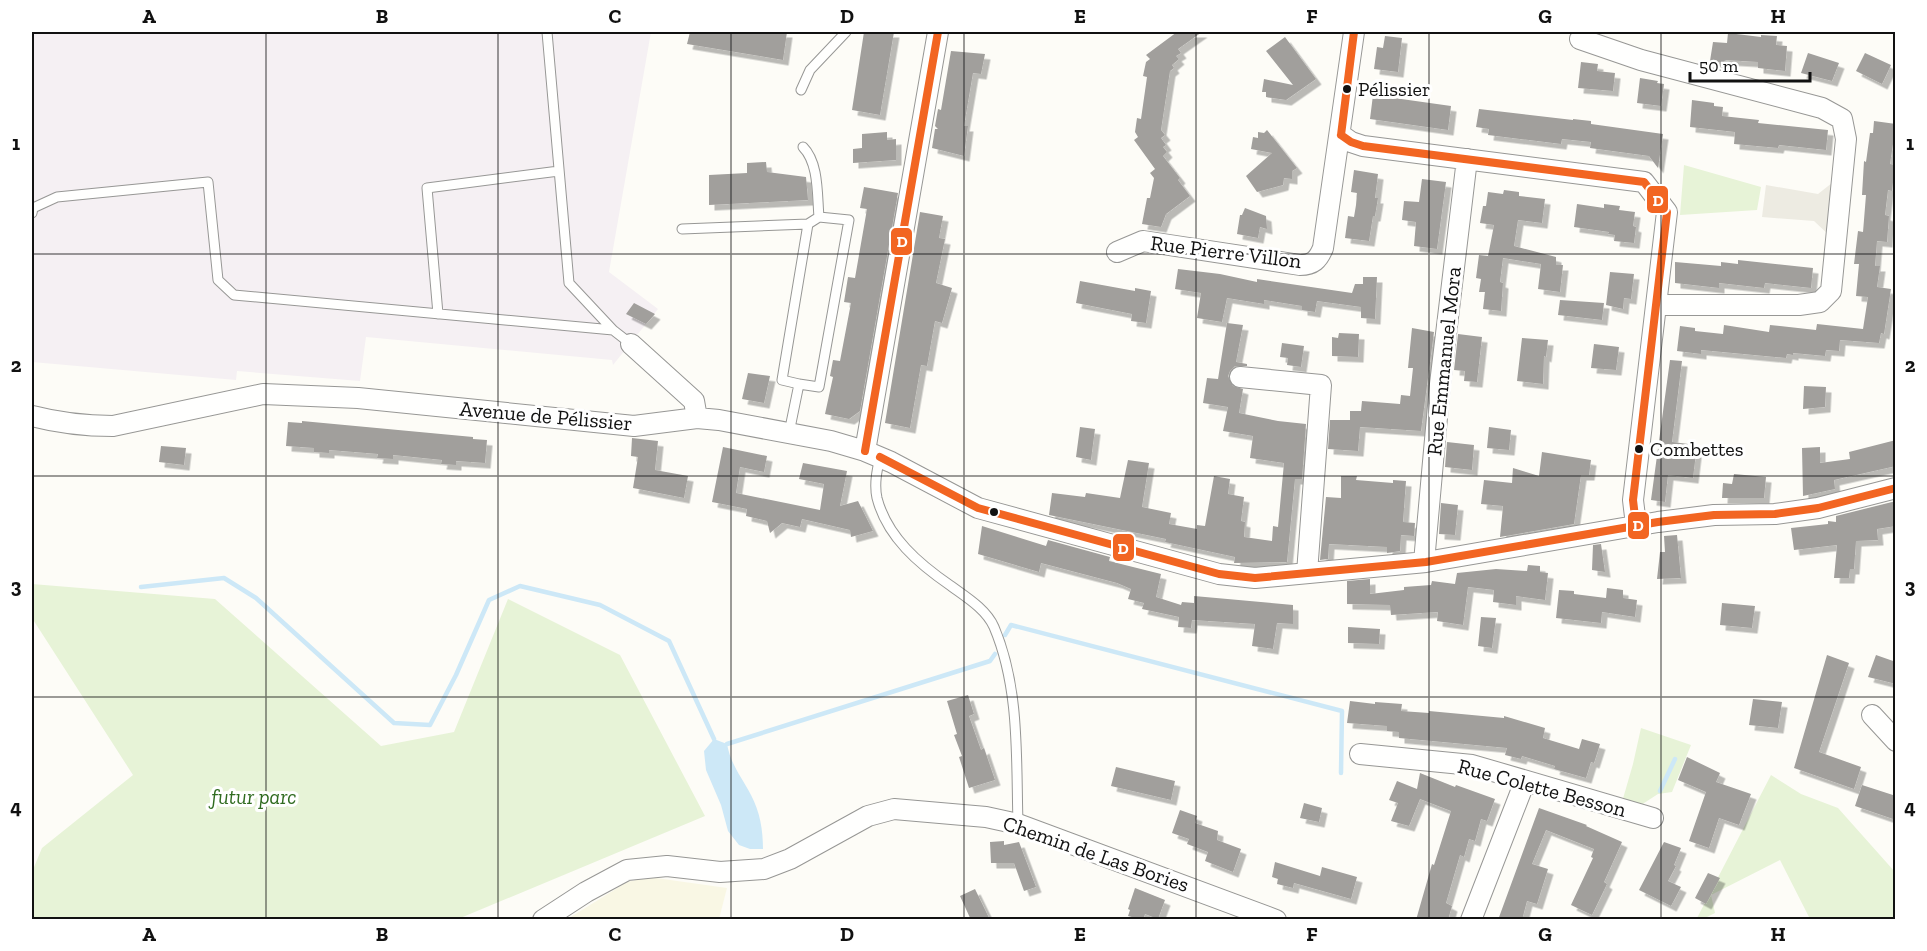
<svg xmlns="http://www.w3.org/2000/svg" width="1927" height="951" font-family="'Zilla Slab',serif">
	<style>
		.industrial { fill: #f5f0f3 }
		.farmland { fill: #f9f7e4 }
		.green { fill: #e7f3d7 }
		.plaza { fill: #edebe2 }
		.water { fill: #cde8f7 }
		.lines { fill: none; stroke-linecap: round; stroke-linejoin: round }
		.stream { stroke: #cde8f7; stroke-width: 4.5 }
		.building { fill: #a19f9c; filter: url(#shadow) }
		.service-casing { stroke: #979795; stroke-width: 11 }
		.minor-casing { stroke: #979795; stroke-width: 22 }
		.service { stroke: #fffffe; stroke-width: 9 }
		.minor { stroke: #fffffe; stroke-width: 20 }
		.bus-1-casing { stroke: #fff; stroke-width: 12 }
		.bus-1 { stroke: #f26522; stroke-width: 8 }
		.grid { fill: none; stroke: #111; stroke-width: 1.5; stroke-opacity: 0.55 }
		.bus-dot { fill: #111; stroke: #fff; stroke-width: 2 }
		.labels { text-anchor: middle; stroke-width: 6; stroke-linejoin: round; paint-order: stroke }
		.bus-label { font-size: 20px; fill: #111; stroke: #fff; text-anchor: start }
		.street-label { font-size: 21px; fill: #111; stroke: #fff }
		.park-label { font-size: 21px; font-style: italic; fill: #2f6b1f; stroke: #fff }
		.line-badge { stroke: #fff; stroke-width: 2 }
		.badge-label { font-size: 16px; text-anchor: middle; font-weight: bold; fill: #fff }
		.neatline { fill: none; stroke: #111; stroke-width: 2 }
		.grid-label { font-size: 20px; text-anchor: middle; font-weight: bold; fill: #111 }
	</style>
	<defs>
		<filter id="shadow"><feDropShadow dx="5.5" dy="5.5" stdDeviation="0" flood-color="#0004"/></filter>
	</defs>
	<rect width="100%" height="100%" fill="#fdfcf7"/>
	<path class="industrial" d="M32,32h619l-42,240 49,37 -45,56 -1,-5 -246,-23 -6,44 -123,-10 -1,9 -204,-18z"/>
	<path class="farmland" d="M649,877l78,11 -8,31 -153,1 61,-38z"/>
	<path class="green" d="M1684,165l77,22 -4,23 -77,5z
		M32,584l183,15 166,147 73,-14 54,-133 112,56 85,161 -247,103h-426v-47l10,-24 91,-73 -101,-157z
		M1641,728l50,17 -19,47 -14,2 -17,11 -19,-3 11,-38z
		M1771,775l30,19 37,14 57,64v47h-85l-30,-59 -69,35 4,18 -12,6 -7,1z"/>
	<path class="plaza" d="M1837,179l-7,57 -16,-15 -52,-4 4,-32 52,9z"/>
	<path class="water" d="M714,739l13,5c4,21 14,32 24,51 9,17 12,35 12,54h-13l-11,-4 -11,-14 -7,-26 -15,-35 -2,-19z"/>
	<g class="lines">
		<path class="stream" d="M141,587l83,-9 32,20 138,125 36,2 26,-50 33,-75 31,-14 80,19 69,36 45,98
			M1005,635l6,-10 331,86 -1,62
			M727,744l263,-83 5,-7
			M1660,791l15,-32"/>
	</g>
	<path class="building" d="M690,32h97l-4,28 -96,-16z
		M864,32h30l-14,83 -28,-5z
		M1177,32h25l-24,17 3,4 -5,3 3,3 -7,6 2,3 -4,3 -9,59 4,5 -4,3 5,7 -3,2 4,5 -4,4 17,22 -2,2 12,16 -24,18 -5,13 -19,-3 5,-26h3l4,-20 -4,-5 5,-4 -21,-29 4,-3 -3,-5 2,-14 4,1 6,-42 -4,-1 3,-14 4,-3 -4,-4z
		M1728,33l33,4v-2l16,1 -1,9 11,1 -2,25 -27,-3v-6l-33,-2 -1,3 -14,-2 3,-19 14,1z
		M1385,36l17,2 -4,34 -24,-3 3,-22 6,1z
		M1285,37l31,42 -30,21 -20,-3v-5h-4l2,-13 29,6 -27,-34z
		M951,51l34,3 -4,20 -8,-1 -9,53h4l-4,30 -32,-8 3,-19h3l-3,-3 3,-17 3,1z
		M1808,53l31,10 -7,18 -31,-8z
		M1865,53l26,12 -9,19 -26,-13z
		M1581,62l17,2 -1,7 18,2 -2,18 -35,-3z
		M1640,78l18,3 -1,2 7,1 -3,22 -24,-3z
		M1373,95l78,11 -3,24 -78,-11z
		M1692,100l22,3v3l9,1 -1,9 37,4 -1,3 70,7 -2,20 -47,-5 -1,3 -44,-4 1,-12 -45,-5z
		M1479,109l94,11v-1l18,2v3l72,10 -5,34 -9,-12 -59,-8 1,-6 -29,-3 -1,5 -73,-9 1,-6 -13,-2z
		M1874,121l22,3 -6,40 5,1 -3,26 -4,-1 -3,25 4,1 -2,26 -10,-1 -2,25h5l-3,21 14,2 -7,45 -3,-1 -2,10 -39,-3 -1,11 -13,-1 -1,6 -32,-3v2l-6,-1 -1,4 -85,-8v4l-24,-3 3,-25 15,2v3l28,3 1,-9 45,7 1,-7 46,5 1,-6 46,5 5,-32 -12,-1 3,-32h-5l4,-33 5,1 3,-37h-4l2,-34 2,1 4,-29h3z
		M1267,130l30,38 -5,3v8l-8,-1 -1,7 -26,7 -11,-16 26,-23 -21,-4 2,-12 5,1v-6l6,1z
		M887,132v8l9,-1v21l-43,3v-14l9,-1v-14z
		M766,162l1,10 39,5 2,23 -99,5v-30l38,-2v-10z
		M1354,170l24,4 -3,24h3l-3,18h-2l-4,25 -24,-3 3,-22 6,1 2,-12 1,-12 -6,-1z
		M1422,179l24,3 -9,67 -23,-3 2,-24 -14,-2 2,-19 15,1z
		M864,187l34,6 -38,218 -11,8 -24,-5 8,-37 -3,-1 3,-16 7,1 11,-58 -7,-1 4,-25 7,1 12,-69 -7,-1z
		M1504,190l15,2v4l26,3 -3,24 -24,-3 -4,26 42,11v8h7l-3,27 -22,-3 3,-25 -38,-6 -3,24 3,1 -2,28 -18,-2 2,-17h-6l2,-13 -5,-1 3,-23 9,1 6,-31 -14,-2 3,-17h3l2,-14 15,2z
		M1577,204l27,4v-4l16,2 -1,4 16,2 -2,14 3,1 -2,16 -20,-2 1,-6 -7,-1 1,-2 -35,-5z
		M1245,208l21,8 1,13 -7,-2 -2,11 -21,-4 3,-19h2z
		M920,212l23,4 -4,22 6,1 -9,44 16,5 -10,35 -7,-2 -8,45 -6,-1 -11,63 -25,-5z
		M1738,260l75,8 -2,20 -46,-5 -1,5 -45,-5v5l-44,-5v-21l46,4v-4l17,2z
		M1178,269l42,5 37,8v-3l95,14 3,-9h8v-7h14l-2,42 -14,-1v-11l-44,-6 -2,11 -13,-2v-4l-38,-6v4l-37,-6 -5,24 -25,-4 4,-25 -26,-4z
		M1610,272l24,2 -3,25 -7,-1 -1,11 -17,-4z
		M1080,281l55,10v-3l16,3 -5,32 -15,-2 1,-7 -56,-11z
		M1560,300l44,3 -2,17 -44,-5z
		M634,303l21,11 -9,10 -20,-10z
		M1227,323l16,2 -7,37 11,2v2h-12l-5,5 -2,5 5,10 10,3 -4,24 39,8 28,3 -4,55h-7l-8,83 -53,1 1,-6 -70,-15 1,-3 -117,-24 3,-22 33,4 1,-4 34,5 8,-38 21,3 -7,44 29,6 -2,11 28,5v-4l8,1 9,-50 16,3 -2,15 16,3 -3,24 4,1 -1,15 28,4 1,-15 5,1 6,-64 -34,-5 3,-22 -30,-5 5,-24 -25,-4 4,-25 11,1z
		M1412,328l22,4 -13,99 -61,-4 -2,24 -30,-2 2,-29h20v-9h11l1,-10 38,3 1,-9 9,1 3,-28h-5z
		M1339,333l20,1 -1,23 -26,-1v-19l6,1z
		M1458,334l24,3 -5,45 -13,-1 1,-10 -11,-1z
		M1522,338l26,2 -2,17 -2,-1 -1,28 -26,-3z
		M1282,343l22,3 -3,21 -14,-2 1,-7 -8,-1z
		M1594,344l25,3 -3,23 -25,-2z
		M1670,360l12,1 -10,81 25,3 -4,33 -25,-3 -3,27 -14,-2z
		M748,373l22,3 -6,27 -22,-4z
		M1804,386l22,1 -1,20 -22,2z
		M302,421l171,16v2l14,1 -2,23 -29,-2v4l-15,-1 1,-4 -49,-5v4l-16,-1 1,-4 -49,-4v3l-15,-1v-4l-28,-2 2,-24 14,1z
		M1080,427l15,2 -4,31 -15,-3z
		M1489,427l22,3 -2,20 -22,-2z
		M632,438l26,3 -3,29 33,6 -4,22 -51,-10 5,-31 -7,-1z
		M1896,440v26l-62,14 1,9 -32,7 -1,-48 18,-1v16l30,-4 -1,-7z
		M1447,442l27,3 -2,25 -27,-3z
		M161,446l25,2 -2,17 -25,-3z
		M723,447l44,9 -3,16 -24,-5 -4,26 84,17 4,-26 -25,-5 4,-16 44,8 -7,35 18,-5 15,30 -22,6 -1,-7 -48,-11 -2,8 -18,-4 -12,10 -3,-12 -21,-5 1,-7 -35,-7z
		M1542,452l49,8 -2,15h-8l-7,49 -74,13 3,-31 -22,-2 3,-24 28,3 1,-15 26,8z
		M1734,474l32,3 -2,21h-42l1,-15 9,1z
		M1341,476h16l-1,4 37,3v-3l13,1 -3,41 12,1 -1,13 -13,-1 -1,16 -13,2v-6l-58,-3 -1,15 -8,1 6,-63 15,1z
		M1896,501v25l-19,3 1,11 -22,1 -2,28h-4l-1,9h-15l3,-33 -43,5 -3,-22 37,-4v-3l8,1v-6z
		M1441,503l17,2 -3,30 -16,-1z
		M982,526l64,20 2,-6 62,17 -1,4 52,13 -5,23 25,8 1,-3 12,1v-7l99,9v19l-16,-1 -4,26 -21,-3 3,-22 -63,-4 -1,8 -13,-1 1,-10 -37,-8 2,-6 -16,-4 3,-10 -14,-6 -76,-20 -2,9 -61,-18z
		M1677,535l4,43 -24,1 3,-27h5l-1,-16z
		M1601,544l4,28 -13,-2 1,-25z
		M1528,565l12,1v6l8,1 -3,27 -29,-4v9l-23,-3 1,-12 -26,-3 -5,38 -26,-4 1,-9 -47,3 -1,-10 -43,-1v-23l23,-2v15l34,-4v-3l27,-2 1,-4 23,3 2,-11 39,-4 31,2z
		M1607,588l16,2v8l14,2 -2,17 -33,-5 -1,11 -45,-5 3,-28 15,1v3l32,4z
		M1722,603l33,3 -3,22 -32,-3z
		M1481,617l15,1 -4,30 -14,-2z
		M1348,627l32,2 -1,15 -31,-1z
		M1827,655l22,8 -30,89 42,15 -7,22 -60,-21z
		M1876,655l20,7v22l-28,-7z
		M968,695l6,19 -5,2 12,34 3,-2 11,32 -26,8 -10,-31 3,-1 -8,-21 3,-1 -10,-33z
		M1753,699l29,3 -4,26 -29,-3z
		M1350,701l25,3v-2l27,2 -1,7 28,2v-2l75,7v-2l41,12 -2,10 36,11 3,-10 18,5 -6,19 -3,-1 -5,16 -32,-9 1,-3 -33,-10 -1,3 -16,-4 2,-7 -108,-10v-6l-12,-1v-5l-40,-3z
		M1687,757l33,16 -4,9 35,12 -12,31 -20,-7 -10,30 -20,-7 17,-49 -28,-12z
		M1116,767l59,14 -4,19 -60,-14z
		M1420,773l35,14 1,-2 39,14 -8,22 -6,-2 -6,22 -6,-2 -5,18 -4,-2 -14,48 6,3 -4,14h-32l16,-56 2,1 17,-54 -31,-12 -11,27 -18,-5 7,-18 -9,-3 8,-19 20,8z
		M1862,785l34,11v24l-41,-14z
		M1304,803l18,5 -3,14 -19,-4z
		M1539,808l48,17 -1,1 36,16 -18,40 3,2 -15,31 -21,-10 22,-47 -2,-1 3,-8 -48,-19 -14,34 16,5 -11,35 -10,-3 -5,19h-24z
		M1180,810l17,6 -2,7 23,8 -1,9 24,9 -8,23 -28,-11 3,-9 -21,-8 2,-5 -17,-6z
		M1004,841v4l15,-3 17,45 -12,4 -10,-28h-23l-1,-21z
		M1664,842l17,6 -7,17 2,1 -8,15 13,6 -10,19 -32,-16z
		M1275,862l45,14 2,-9 35,10 -6,22 -57,-16 -1,5 -16,-4 1,-5 -6,-2z
		M1708,873l12,5 -14,26 -11,-6z
		M1135,888l30,12 -7,19 -13,-5 -2,6 -15,-4 2,-6 -2,-1z
		M975,889l15,31h-19l-11,-24z"/>
	<g class="lines">
		<g class="service-casing">
			<path id="service" d="M547,32l22,251 44,47 18,14
				M801,90l9,-20 36,-38
				M803,147c16,16 14,48 16,70
				M32,213l1,-5 24,-11 151,-15 10,98 16,15 379,35
				M682,229l126,-5
				M438,314l-11,-126 132,-17
				M789,433l10,-49 20,3 30,-167 -30,-3 -11,7 -26,156 17,4
				M880,457c-3,13 -6,27 -3,41 10,39 42,66 74,88 15,11 35,23 43,41 26,61 22,131 24,197"/>
		</g>
		<g class="minor-casing">
			<path id="minor" d="M1580,39l61,21 181,48 20,11 4,20 -15,152 -11,11 -21,3h-142
				M1341,135l10,7 12,4 281,36 23,30 -34,288 3,25
				M1117,252l26,-11 157,24c13,0 18,-5 23,-17l31,-216
				M631,344l63,57 3,17
				M1240,377l81,8 -14,188
				M32,416c27,7 53,10 81,10l150,-32 95,4 276,28 63,-8 22,2 112,21 34,10 26,11 87,46 241,66 36,4 171,-16 232,-40 56,-7 61,-1 43,-6 78,-20
				M865,451l73,-419
				M1424,562l16,-178 27,-225
				M1872,715l24,26
				M1360,754l112,11 181,53
				M543,920l43,-28 41,-22 40,-4 53,6 44,-3 26,-10 78,-43 26,-7 92,8 32,7 258,96
				M1471,920l54,-139"/>
		</g>
		<use href="#service" class="service"/>
		<use href="#minor" class="minor"/>
		<g class="bus-1-casing">
			<path id="bus-1" d="M1341,135l10,7 12,4 281,36 23,30 -34,288 3,25
				M1341,135l13,-103
				M865,451l73,-419
				M880,457l98,51 241,66 36,4 171,-16 232,-40 56,-7 61,-1 43,-6 78,-20"/>
		</g>
		<use href="#bus-1" class="bus-1"/>
	</g>
	<path class="grid" d="M266,32v888M498,32v888M731,32v888M964,32v888M1196,32v888M1429,32v888M1661,32v888M32,254h1864M32,476h1864M32,697h1864"/>
	<g class="bus-dot">
		<circle cx="1347" cy="89" r="5"/>
		<circle cx="1639" cy="449" r="5"/>
		<circle cx="994" cy="512" r="5"/>
	</g>
	<g class="labels">
		<g class="bus-label">
			<text x="1358" y="96">Pélissier</text>
			<text x="1650" y="456">Combettes</text>
		</g>
		<g class="street-label">
			<text transform="translate(1226 252) rotate(7)" y="7">Rue Pierre Villon</text>
			<text transform="translate(1444 361) rotate(-84)" y="7">Rue Emmanuel Mora</text>
			<text transform="translate(546 416) rotate(5)" y="7">Avenue de Pélissier</text>
			<text transform="translate(1542 788) rotate(15)" y="7">Rue Colette Besson</text>
			<text transform="translate(1096 854) rotate(19)" y="7">Chemin de Las Bories</text>
		</g>
		<g class="park-label">
			<text x="254" y="804">futur parc</text>
		</g>
	</g>
	<g class="line-badge">
		<rect x="1646" y="185" width="23" height="29" rx="6" fill="#f26522"/>
		<rect x="890" y="227" width="23" height="29" rx="6" fill="#f26522"/>
		<rect x="1627" y="511" width="23" height="29" rx="6" fill="#f26522"/>
		<rect x="1112" y="533" width="23" height="29" rx="6" fill="#f26522"/>
	</g>
	<g class="badge-label">
		<text x="1658" y="206">D</text>
		<text x="902" y="247">D</text>
		<text x="1638" y="531">D</text>
		<text x="1123" y="554">D</text>
	</g>
	<rect width="1927" height="951" fill="none" stroke="#ffffff" stroke-width="66"/>
	<path d="M1690 72v9h120v-9" fill="none" stroke="#111111" stroke-width="3"/>
	<text x="1699" y="72" font-size="18" fill="#111111" stroke="#ffffff" stroke-width="4.5" paint-order="stroke">50 m</text>
	<rect x="33" y="33" width="1861" height="885" class="neatline"/>
	<g class="grid-label">
		<text x="149" y="23">A</text>
		<text x="382" y="23">B</text>
		<text x="615" y="23">C</text>
		<text x="847" y="23">D</text>
		<text x="1080" y="23">E</text>
		<text x="1312" y="23">F</text>
		<text x="1545" y="23">G</text>
		<text x="1778" y="23">H</text>
		<text x="16" y="150">1</text>
		<text x="1910" y="150">1</text>
		<text x="16" y="372">2</text>
		<text x="1910" y="372">2</text>
		<text x="16" y="593">3</text>
		<text x="1910" y="593">3</text>
		<text x="16" y="814">4</text>
		<text x="1910" y="814">4</text>
		<text x="149" y="941">A</text>
		<text x="382" y="941">B</text>
		<text x="615" y="941">C</text>
		<text x="847" y="941">D</text>
		<text x="1080" y="941">E</text>
		<text x="1312" y="941">F</text>
		<text x="1545" y="941">G</text>
		<text x="1778" y="941">H</text>
	</g>
</svg>
